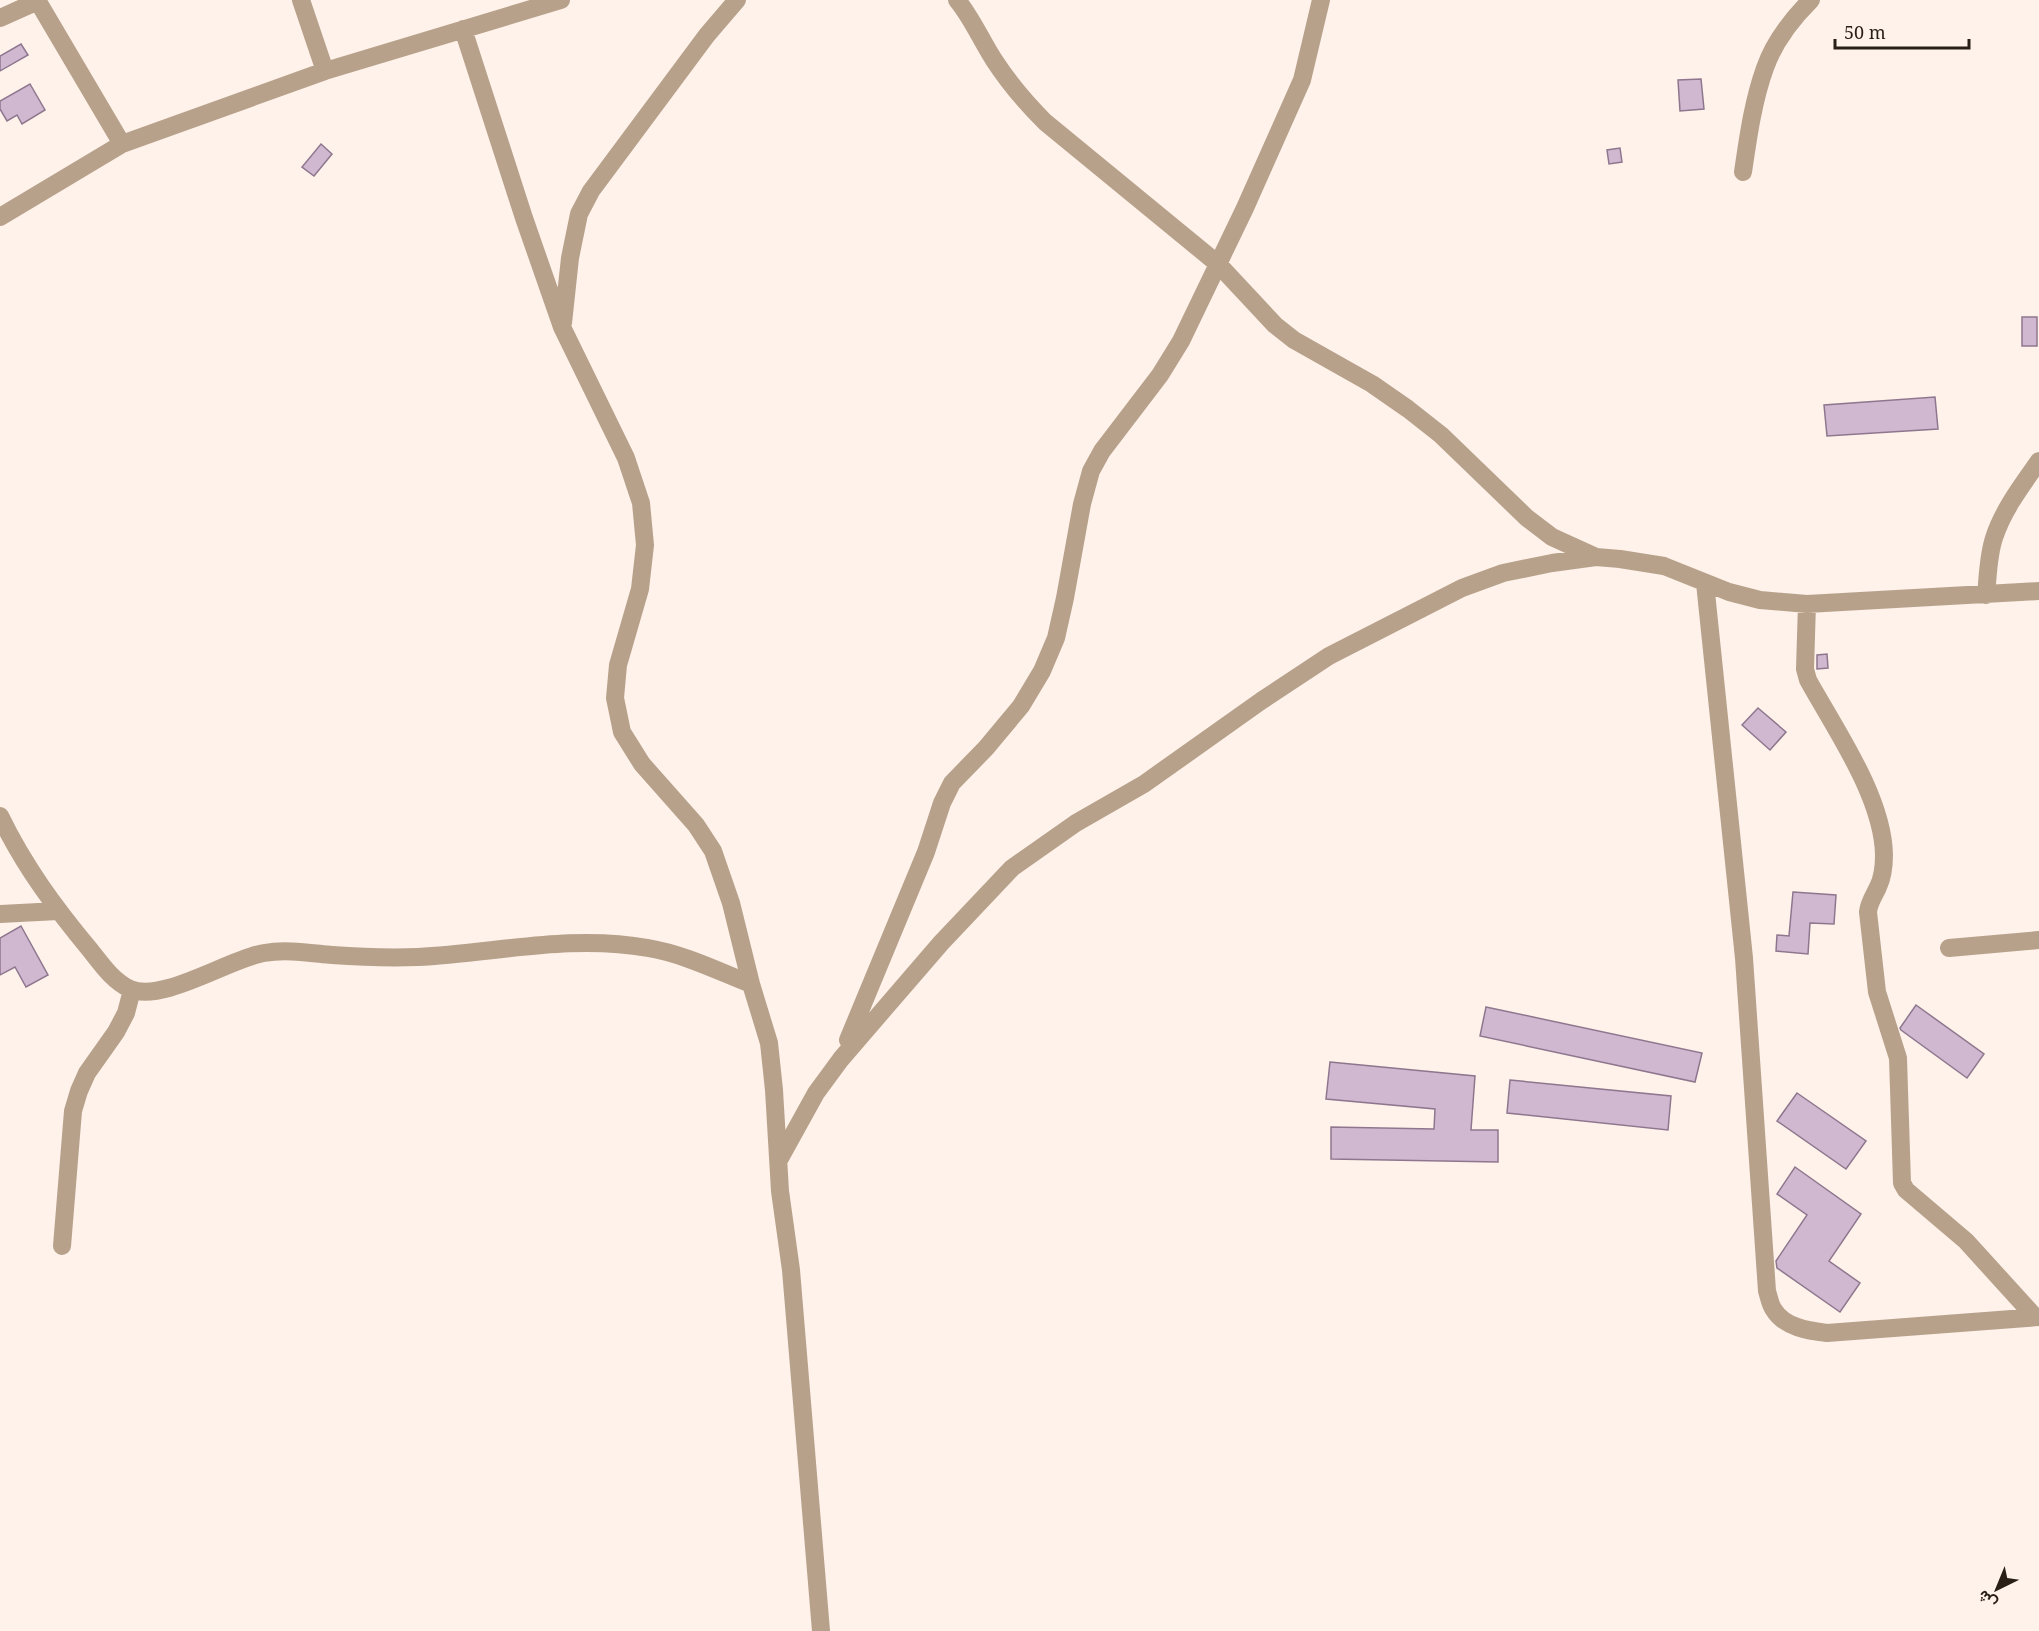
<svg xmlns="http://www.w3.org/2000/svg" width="2039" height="1631" font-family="'Noto Serif',Vazirmatn,serif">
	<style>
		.building { fill: #d0b8d1; stroke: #8e778e; stroke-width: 1.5 }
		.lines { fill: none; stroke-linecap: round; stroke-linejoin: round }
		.minor { stroke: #b8a18b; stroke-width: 18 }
	</style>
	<rect width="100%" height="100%" fill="#fef2ea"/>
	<path class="building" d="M21,44l7,11 -28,16v-15z
		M1701,79l3,30 -24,2 -2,-31z
		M30,84l15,26 -23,14 -5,-9 -10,6 -7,-12v-8z
		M321,144l11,10 -18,22 -12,-9z
		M1620,148l2,14 -13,2 -2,-14z
		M2022,317h15v29h-15z
		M1935,397l3,32 -111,7 -3,-31z
		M1827,654l1,14 -11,1v-14z
		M1758,708l28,24 -16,18 -28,-25z
		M1793,892l43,3 -2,29 -24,-1 -2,31 -32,-3 1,-16 12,1z
		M21,926l27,49 -22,12 -11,-20 -15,8v-37z
		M1916,1005l68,49 -17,24 -66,-48 -1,-2z
		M1486,1007l216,46 -7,29 -215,-46z
		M1330,1062l145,14 -4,54h27v32l-167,-3v-32l103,2 1,-20 -109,-10z
		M1510,1080l161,16 -3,34 -161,-17z
		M1797,1093l69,48 -20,28 -69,-48z
		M1795,1167l66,47 -32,47 31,22 -20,29 -63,-44 -1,-7 31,-46 -30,-21z"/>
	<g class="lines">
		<path class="minor" d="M37,0l85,144
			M301,0l24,71
			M957,0c15,18 24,40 37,60 15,23 32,43 51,62l173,142 57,61 19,15 78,44 36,25 33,26 86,83 25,19 44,20
			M0,18l38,-17
			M463,29l61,189 38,109 64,131 15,45 4,42 -5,44 -22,76 -3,33 7,34 20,32 54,61 17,26 18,52 20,81 18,59 5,47 6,101 11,79 30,361
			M1743,172c5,-34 10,-71 22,-104 9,-26 27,-49 46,-68
			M0,217l122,-73 203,-73 236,-71
			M563,323l7,-65 9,-44 12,-23 116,-156 30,-35
			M1705,583l39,375 23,333c2,6 3,14 7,19 10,17 35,21 53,23l212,-16
			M1986,595c2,-19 2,-39 8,-57 9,-28 28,-53 45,-77
			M1807,604l-2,65 3,11c27,49 75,117 76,175 0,11 -1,22 -6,32 -4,9 -9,15 -10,25l9,80 21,66 4,125 4,7 60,51 69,76
			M0,816c24,50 56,93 91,135 11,14 22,30 39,38 33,14 99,-30 134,-36 22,-4 46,0 68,2 28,2 57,3 86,2 78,-4 152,-23 230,-9 36,6 70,23 103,36
			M0,914l58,-3
			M1949,948l90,-8
			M848,1040l78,-188 16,-49 10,-20 34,-35 35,-42 21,-35 14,-33 9,-40 17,-94 9,-33 11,-20 58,-76 21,-34 64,-133 57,-128 19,-80
			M779,1160l37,-67 25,-34 100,-116 71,-75 64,-45 68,-39 117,-83 68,-45 133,-68 41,-15 49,-10 44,-6 24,2 44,7 65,26 31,8 47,4 232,-13
			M62,1246l11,-135 6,-20 8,-18 29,-41 10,-19 6,-23"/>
	</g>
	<g transform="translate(1997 1589) rotate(223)" stroke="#fef2ea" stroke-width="4.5" paint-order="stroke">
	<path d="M0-4.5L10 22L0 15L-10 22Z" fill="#291f17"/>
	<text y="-9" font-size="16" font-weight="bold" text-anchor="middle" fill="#291f17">ش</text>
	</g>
	<path d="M1835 39v9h134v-9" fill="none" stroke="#291f17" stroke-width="3"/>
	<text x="1844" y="39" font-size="18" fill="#291f17" stroke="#fef2ea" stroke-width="4.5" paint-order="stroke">50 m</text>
</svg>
